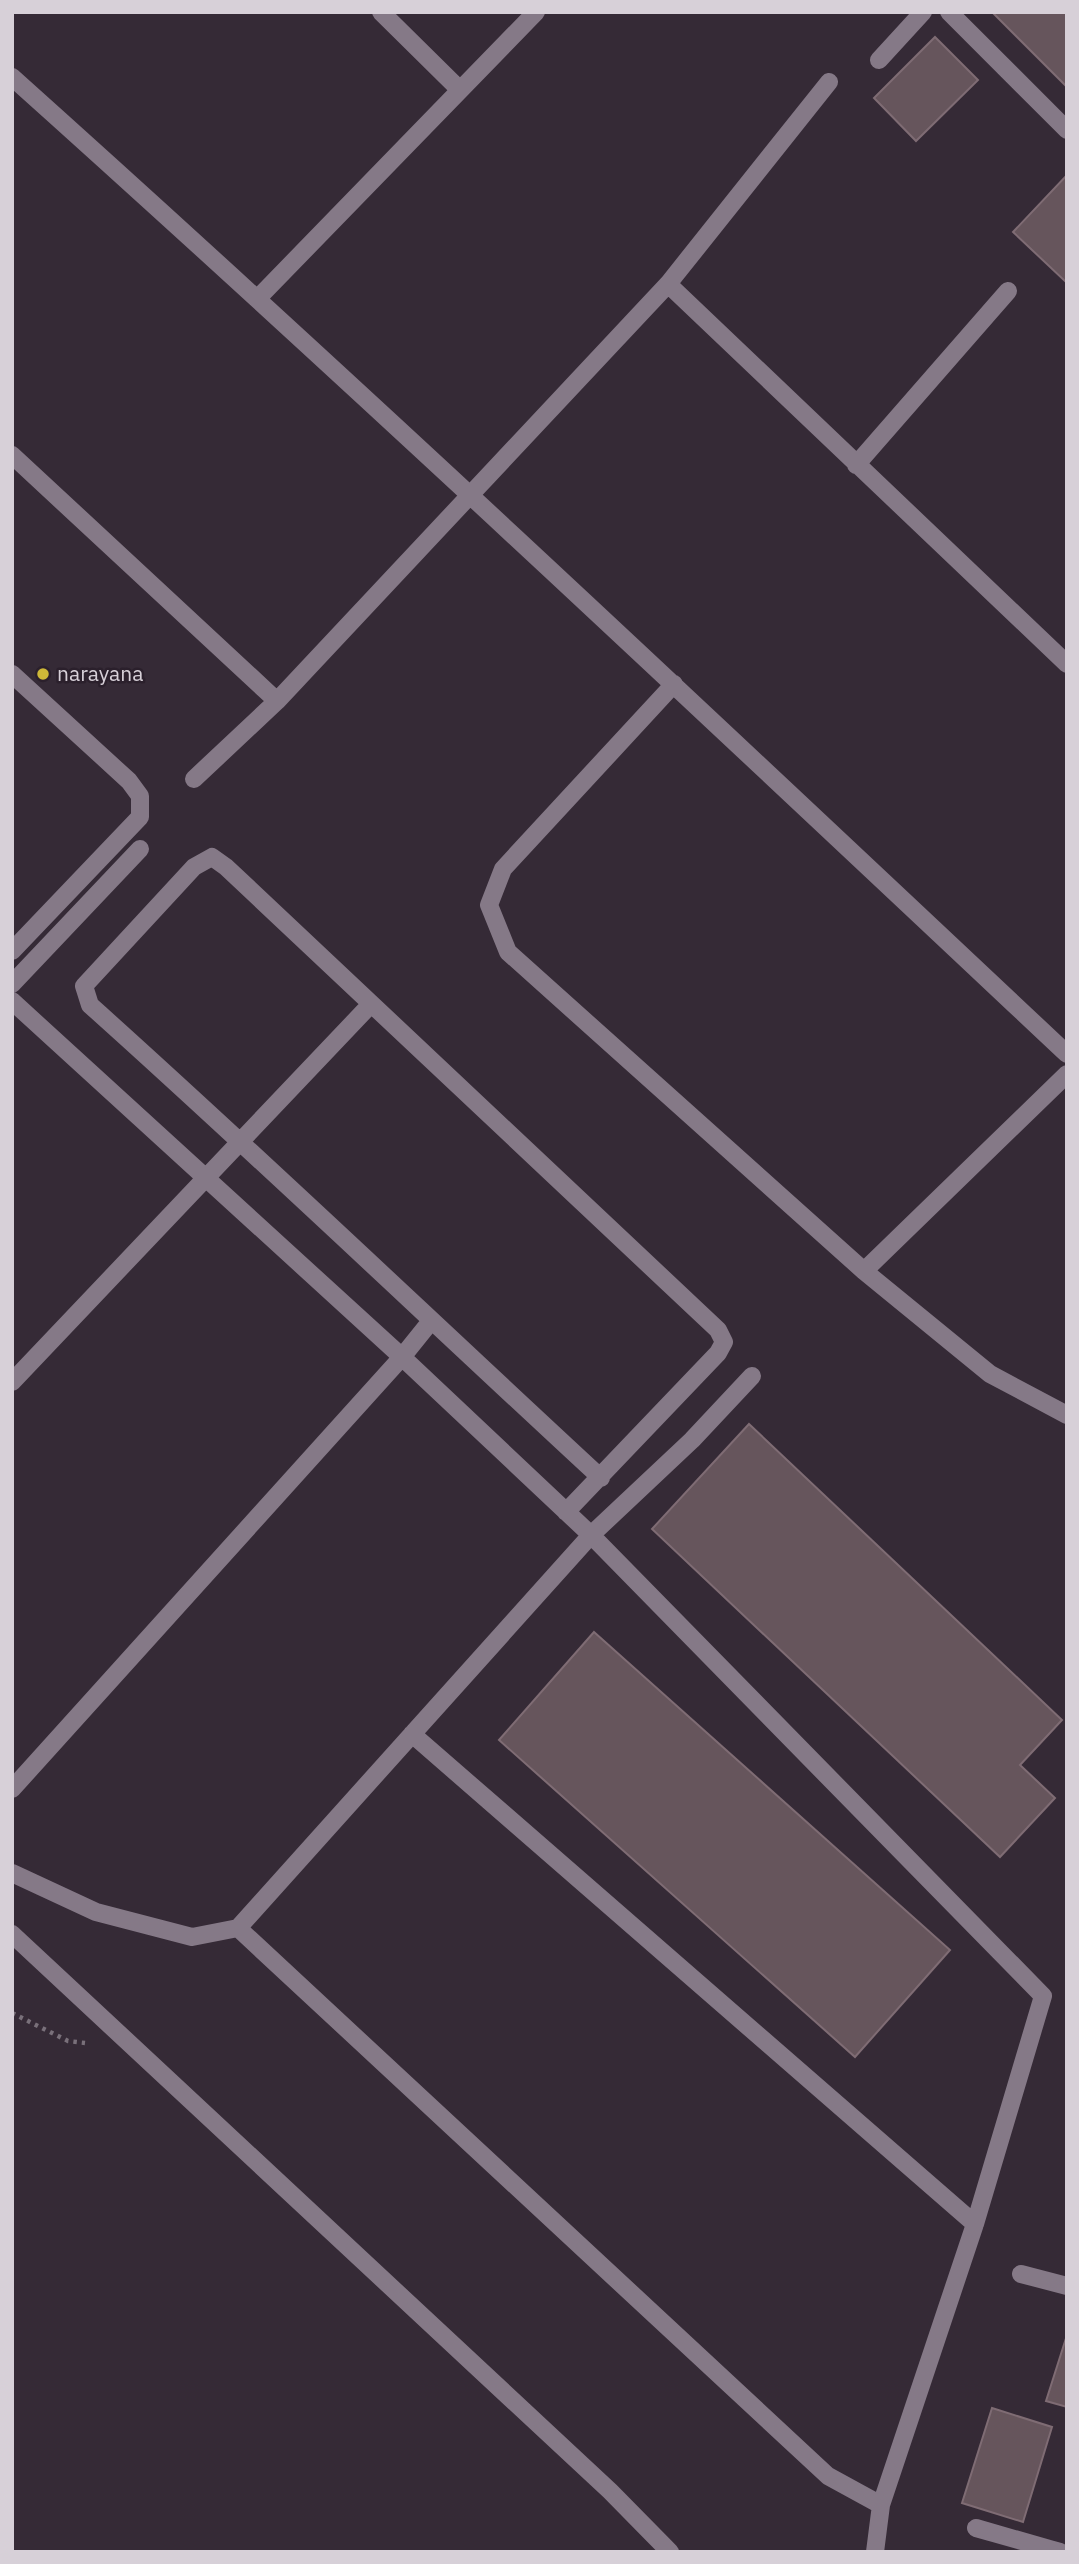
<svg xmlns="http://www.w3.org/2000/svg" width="1079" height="2564" font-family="'IBM Plex Sans',sans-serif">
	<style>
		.building { fill: #66555c; stroke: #7f6c74; stroke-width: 2 }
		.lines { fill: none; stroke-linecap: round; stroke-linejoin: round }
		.path { stroke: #79707a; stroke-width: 4.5; stroke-dasharray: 3.5 5; stroke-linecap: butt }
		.minor { stroke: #857987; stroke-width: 18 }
		.poi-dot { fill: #ceb838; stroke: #2b202c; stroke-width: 2.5 }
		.labels { text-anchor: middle; stroke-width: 5; stroke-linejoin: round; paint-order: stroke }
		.poi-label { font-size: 21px; fill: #d7d0d8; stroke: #2b202c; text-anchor: start }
	</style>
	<rect width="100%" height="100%" fill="#352a36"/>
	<path class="building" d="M992,12h75v75z
		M935,37l43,43 -62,61 -42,-43z
		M1067,175v108l-54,-51z
		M749,1424l313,296 -42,45 35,33 -55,59 -348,-328z
		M594,1632l356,318 -95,107 -356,-317z
		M1067,2335v72l-21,-6z
		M992,2408l60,19 -29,95 -61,-19z"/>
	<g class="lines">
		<path class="path" d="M12,2013l56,28 17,2"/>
		<path class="minor" d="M381,12l79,78
			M949,12l118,118
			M879,60l44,-48
			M12,77c357,320 706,649 1055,977
			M668,284l399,380
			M258,298l278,-286
			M12,455l265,246
			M856,465l152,-174
			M12,674l117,107 11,15v21l-128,134
			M674,684l-171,185 -14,36 19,47 356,319 126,103 77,41
			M194,779l83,-78 391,-417 161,-202
			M12,984l128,-135
			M12,1001l390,356 189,178 452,461 -68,228 -94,281 -6,47
			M864,1271l203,-197
			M12,1382l359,-378
			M566,1512l152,-159 6,-11 -6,-12 -492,-463 -14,-10 -18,10 -110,119 6,19c173,155 340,315 511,473
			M412,1734l563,490
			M12,1789l390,-432 29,-36
			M12,1873l84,39 96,25 46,-9 353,-393 101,-95 60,-64
			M238,1928l590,548 53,29
			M12,1934l598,557 60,61
			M1021,2274l46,12
			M976,2528l84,24"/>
	</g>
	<circle class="poi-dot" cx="43" cy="674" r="7"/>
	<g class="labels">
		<g class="poi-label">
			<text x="57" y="681">narayana</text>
		</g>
	</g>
	<rect width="1079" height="2564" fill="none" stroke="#d7d0d8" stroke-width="28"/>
</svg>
